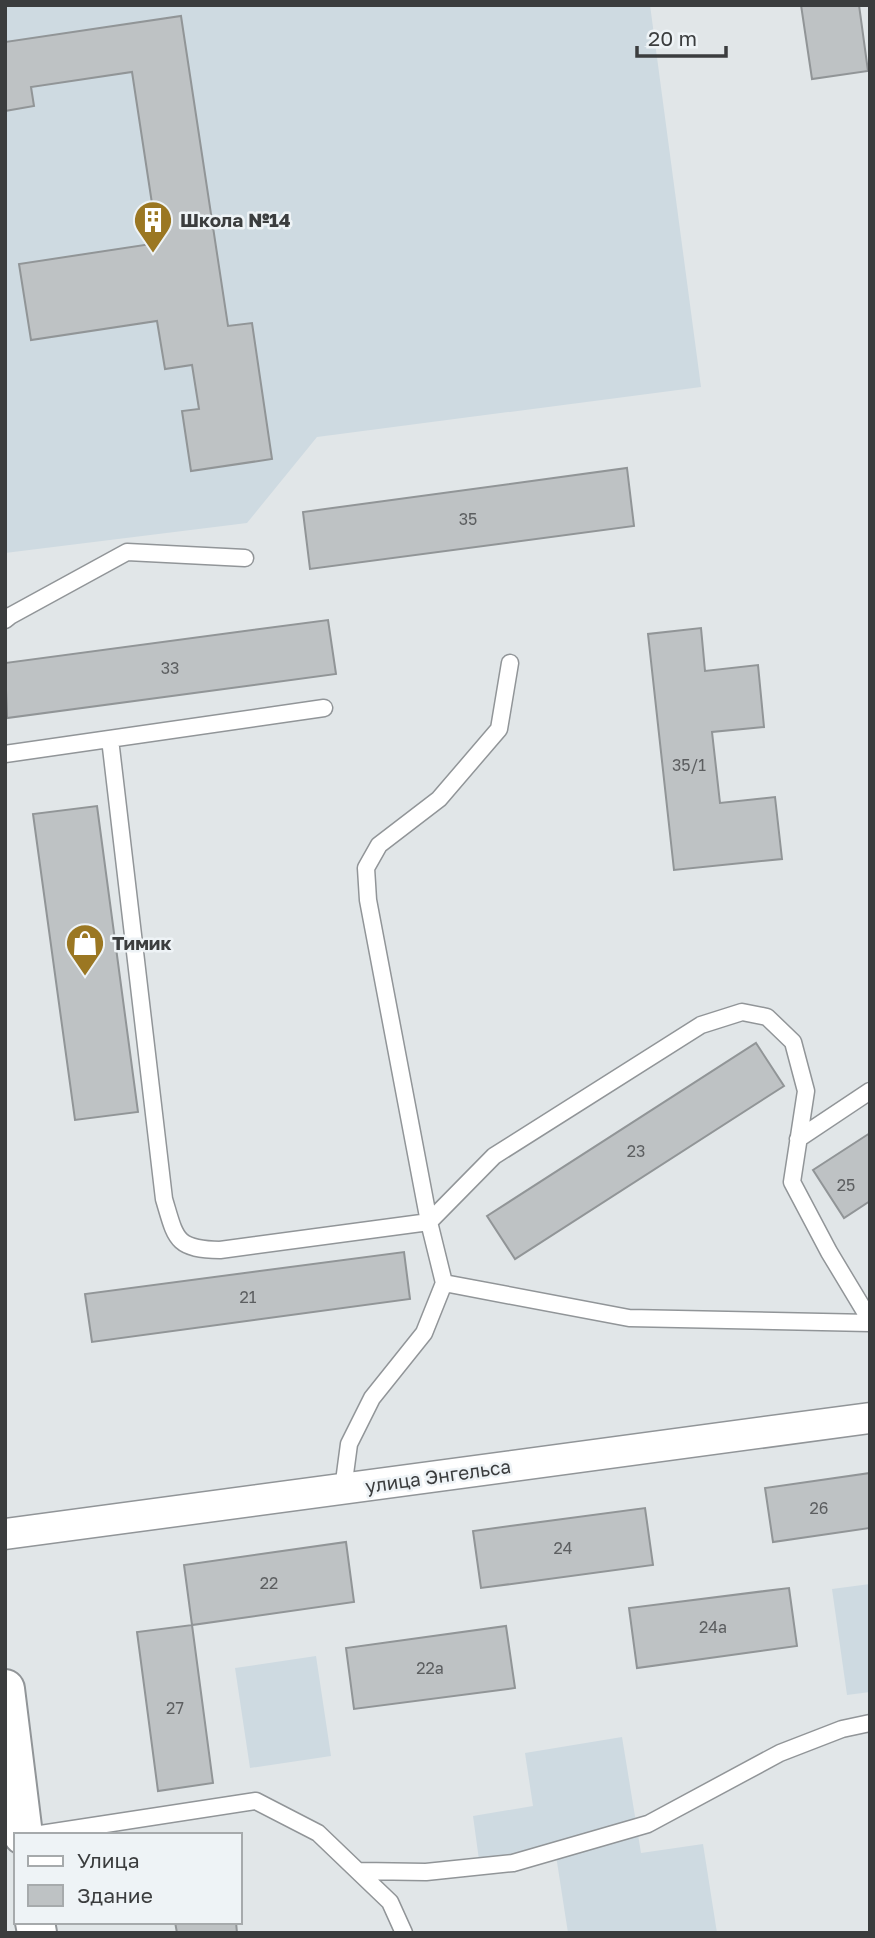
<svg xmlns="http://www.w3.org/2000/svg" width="875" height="1938" font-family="'Golos Text',sans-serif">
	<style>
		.built { fill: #cedae1 }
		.building { fill: #bec2c4; stroke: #919597; stroke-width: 2 }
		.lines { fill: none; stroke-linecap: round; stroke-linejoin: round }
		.service-casing { stroke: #919598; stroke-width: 19 }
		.minor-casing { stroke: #919598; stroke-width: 33 }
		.tertiary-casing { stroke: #919598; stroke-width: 42 }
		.service { stroke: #fff; stroke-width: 16 }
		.minor { stroke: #fff; stroke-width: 30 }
		.tertiary { stroke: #fff; stroke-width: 38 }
		.labels { text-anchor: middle; stroke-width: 5; stroke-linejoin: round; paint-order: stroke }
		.number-label { font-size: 16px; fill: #5c5e60 }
		.poi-label { font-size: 19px; font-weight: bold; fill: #3b3d3e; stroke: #eef3f6; text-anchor: start }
		.street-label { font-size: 19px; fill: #3b3d3e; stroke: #eef3f6 }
	</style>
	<rect width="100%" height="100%" fill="#e1e6e8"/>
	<path class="built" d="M5,5h645l51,382 -384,50 -70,86 -242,30z
		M870,1584v108l-23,3 -15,-106z
		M316,1656l15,100 -81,12 -15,-100z
		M622,1737l19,116 62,-9 14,89h-149l-13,-84 -76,11 -6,-44 60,-10 -8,-53z"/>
	<path class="building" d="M801,5h58l9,66 -56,8z
		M181,16l47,310 24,-3 20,136 -81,12 -9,-60 17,-2 -7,-44 -27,4 -8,-48 -126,19 -12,-76 139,-21 -26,-171 -101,15 3,19 -29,5v-69z
		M627,468l7,58 -324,43 -7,-57z
		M328,620l8,54 -329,44 -2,-55z
		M701,628l4,43 53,-6 6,62 -52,5 8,71 55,-6 7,62 -108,11 -26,-236z
		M97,806l41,306 -63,8 -42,-306z
		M756,1043l28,43 -269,173 -28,-43z
		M870,1133v68l-26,17 -31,-48z
		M404,1252l6,47 -318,43 -7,-48z
		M870,1473v55l-97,14 -8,-54z
		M645,1508l8,57 -172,23 -8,-57z
		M346,1542l8,60 -162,23 -8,-60z
		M789,1588l8,58 -160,22 -8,-60z
		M192,1625l21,158 -55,8 -21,-159z
		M506,1626l9,62 -161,21 -8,-61z
		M175,1922h61l1,11h-60z"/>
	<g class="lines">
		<g class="service-casing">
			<path id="service" d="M5,620l5,-4 117,-64 118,6
				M110,739l54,460c12,40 11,50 56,51l209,-28 65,-66 207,-131 41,-13 25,5 26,25 13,49 -14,91 37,70 41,68
				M5,754l319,-46
				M798,1139l72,-48
				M444,1283l185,35 241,5
				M343,1489l6,-45 23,-46 52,-65 20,-50 -15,-61 -61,-322 -2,-32 13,-23 60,-46 60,-70 11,-66
				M34,1835l222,-34 62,32 72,69 14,31
				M360,1871l66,1 87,-9 135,-39 132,-71 62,-24 28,-6"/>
		</g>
		<g class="minor-casing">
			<path id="minor" d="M5,1534l865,-116"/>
		</g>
		<g class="tertiary-casing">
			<path id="tertiary" d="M5,1689l18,146
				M35,1922l2,11"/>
		</g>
		<use href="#service" class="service"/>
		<use href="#minor" class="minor"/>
		<use href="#tertiary" class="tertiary"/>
	</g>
	<defs>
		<g id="building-pin" transform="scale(2.0125)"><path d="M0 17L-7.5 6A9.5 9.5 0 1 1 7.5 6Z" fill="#9b7722" stroke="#eef3f6"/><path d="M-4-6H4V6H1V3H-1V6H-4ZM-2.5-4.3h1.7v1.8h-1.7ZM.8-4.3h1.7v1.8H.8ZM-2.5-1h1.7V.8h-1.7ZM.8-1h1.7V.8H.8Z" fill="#fff"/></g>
		<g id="shop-pin" transform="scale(2.0125)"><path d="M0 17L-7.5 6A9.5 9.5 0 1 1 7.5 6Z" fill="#9b7722" stroke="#eef3f6"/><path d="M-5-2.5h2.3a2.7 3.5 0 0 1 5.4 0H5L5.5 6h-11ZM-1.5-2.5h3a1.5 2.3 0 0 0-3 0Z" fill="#fff"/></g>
	</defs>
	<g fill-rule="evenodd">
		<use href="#building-pin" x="153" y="220"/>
		<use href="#shop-pin" x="85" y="943"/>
	</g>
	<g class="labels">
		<g class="number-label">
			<text x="468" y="525">35</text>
			<text x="170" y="674">33</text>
			<text x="689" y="771">35/1</text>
			<text x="636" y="1157">23</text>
			<text x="846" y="1191">25</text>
			<text x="248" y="1303">21</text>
			<text x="819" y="1514">26</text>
			<text x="563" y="1554">24</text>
			<text x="269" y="1589">22</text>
			<text x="713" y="1633">24а</text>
			<text x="430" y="1674">22а</text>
			<text x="175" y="1714">27</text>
		</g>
		<g class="poi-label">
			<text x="180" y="227">Школа №14</text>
			<text x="112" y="950">Тимик</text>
		</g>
		<g class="street-label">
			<text transform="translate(438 1476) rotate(-8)" y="7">улица Энгельса</text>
		</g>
	</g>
	<rect width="875" height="1938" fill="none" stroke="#3b3d3e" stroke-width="14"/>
	<rect x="14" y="1833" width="228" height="91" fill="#eef3f6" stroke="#a6aaac" stroke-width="2"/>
	<rect x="28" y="1856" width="35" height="10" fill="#ffffff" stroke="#a6aaac" stroke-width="2"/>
	<text x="77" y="1868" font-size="21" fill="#3b3d3e">Улица</text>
	<rect x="28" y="1885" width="35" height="21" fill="#bec2c4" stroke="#a6aaac" stroke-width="2"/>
	<text x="77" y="1903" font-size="21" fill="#3b3d3e">Здание</text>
	<path d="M637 46v10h89v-10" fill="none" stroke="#3b3d3e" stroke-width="3.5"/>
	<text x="648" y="46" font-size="21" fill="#3b3d3e" stroke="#eef3f6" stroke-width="5" paint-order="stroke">20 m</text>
</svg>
